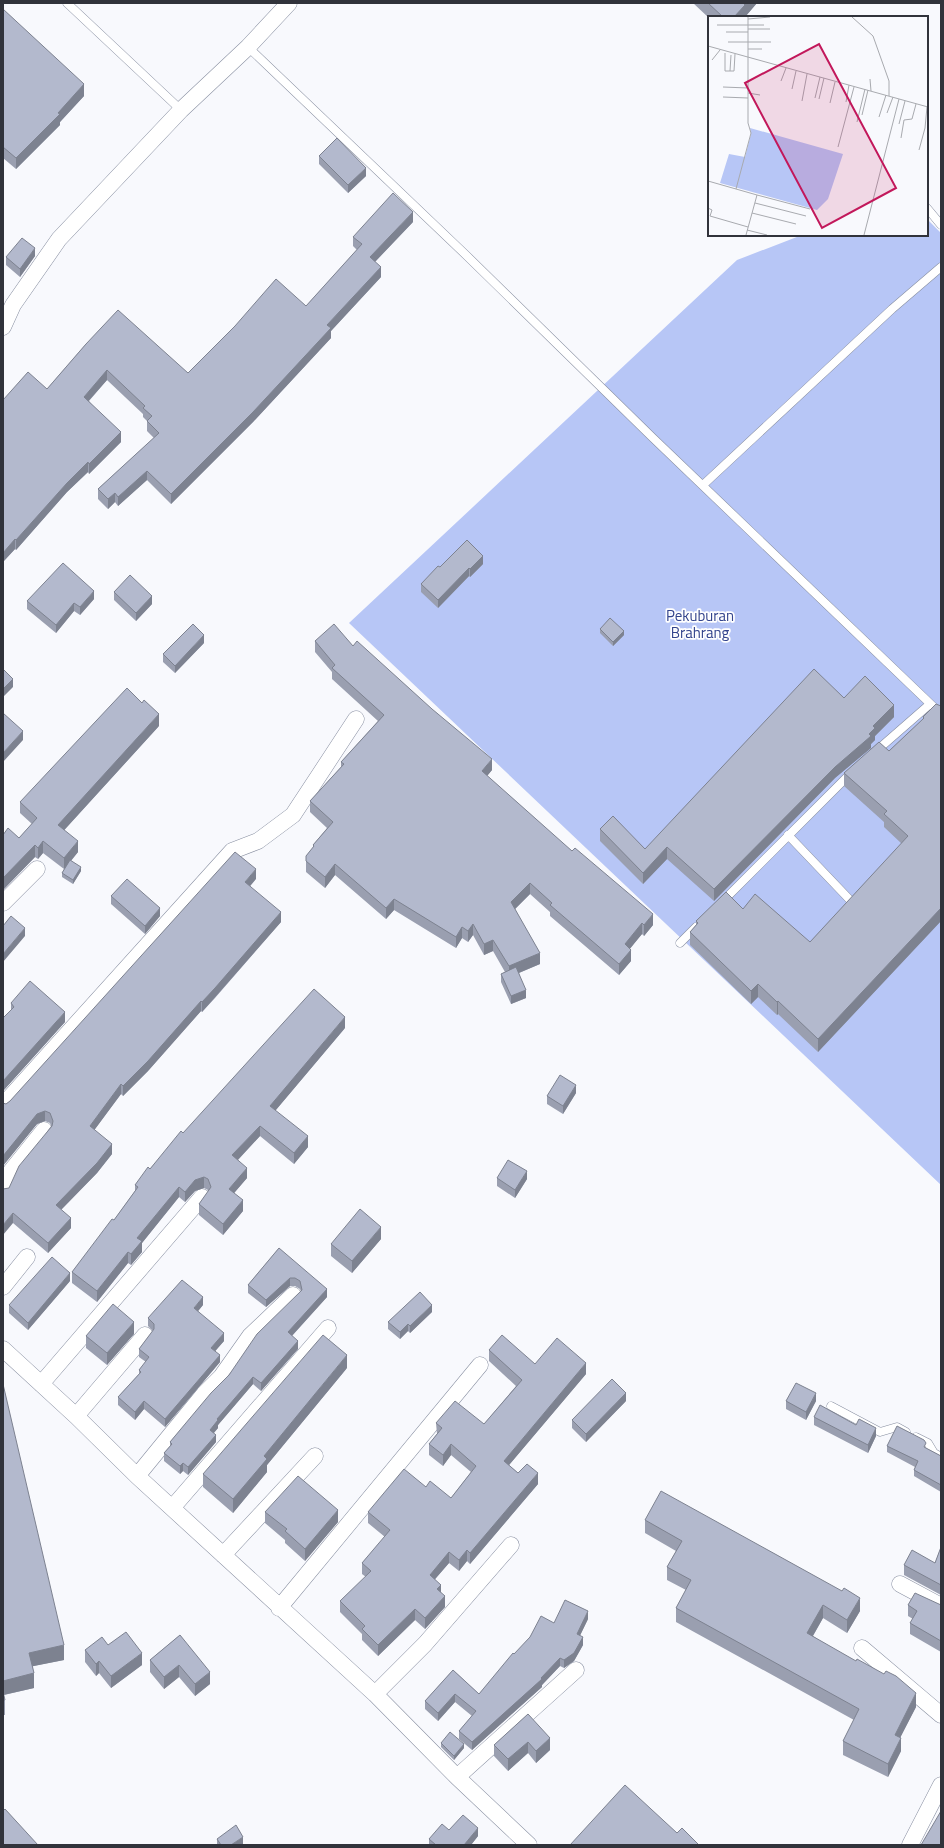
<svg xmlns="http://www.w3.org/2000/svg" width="944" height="1848" font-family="'Titillium Web',sans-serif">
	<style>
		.green { fill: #b7c6f6 }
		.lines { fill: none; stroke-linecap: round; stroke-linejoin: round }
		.lane-casing { stroke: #888fa1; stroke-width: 9 }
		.street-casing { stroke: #888fa1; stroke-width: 17 }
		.lane { stroke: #fff; stroke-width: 8 }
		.street { stroke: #fff; stroke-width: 16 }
		.wall { fill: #9a9fb0 }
		.shaded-wall { fill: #7d8290 }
		.building { fill: #b3b9cd; stroke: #7d8290 }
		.labels { text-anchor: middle; stroke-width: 3.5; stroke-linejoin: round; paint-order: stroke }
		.park-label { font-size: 15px; fill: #32438c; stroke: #fff }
		.inset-road { fill: none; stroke: #a8aaaf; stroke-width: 1 }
		.view { fill: #c2185b; fill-opacity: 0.15; stroke: #c2185b; stroke-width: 2 }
		.inset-edge { fill: none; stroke: #31333b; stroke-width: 2 }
	</style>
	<rect width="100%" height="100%" fill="#f8f9fd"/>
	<path class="green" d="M927,219l14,14v952l-592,-562 388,-363 65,-25h125z"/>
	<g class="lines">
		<g class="lane-casing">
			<path id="lane" d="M67,3l114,107
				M248,47l219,209 186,182 288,276
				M927,208l14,17
				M703,485l189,-176 49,-42
				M875,752l55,-48
				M788,835l61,64
				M722,902l129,-129
				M680,943l16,-16
				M831,1406l49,26 17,-5 9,5
				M916,1437l12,6 6,10 7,4"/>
		</g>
		<g class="street-casing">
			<path id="street" d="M3,327l10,-22 46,-66 122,-129 67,-63 41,-44
				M3,903l34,-34
				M3,1105l229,-254 26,-10 35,-26 63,-96
				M3,1191l8,-20 33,-41
				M3,1287l24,-30
				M3,1349l73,67 61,60 238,218 82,83 72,68
				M41,1384l161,-187
				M76,1416l69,-81
				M137,1476l67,-82 17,-17 29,-41 43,-41
				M172,1508l156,-180
				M223,1555l92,-99
				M900,1584l41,22
				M279,1608l201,-243
				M862,1648l79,67
				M375,1694l50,-50 86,-99
				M457,1777l119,-107
				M910,1845l31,-60"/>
		</g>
		<use href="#lane" class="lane"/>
		<use href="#street" class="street"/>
	</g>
	<path class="wall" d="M693,3h64l-12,14h-36v1z
		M3,9l81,87 -24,26v3l-44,44 -13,-11z
		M319,156l47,20 -18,17 -29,-29z
		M413,222l-38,40 6,15 -50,54v7l-78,84 -82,82 -24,-24 -29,26 -3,-4 -7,7 -10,-10v-10l56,-51 -7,-7v-10l-4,-4v-3l-36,-34 -18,21 32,41 -32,32 -1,-2 -21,20 -51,58 -1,-1 -12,13v-162l44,-11 39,-45 102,29 118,-67 51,-56 -4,-4v-9z
		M35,256l-15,21 -14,-12v-8z
		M483,564l-13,13 -1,-1 -31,32 -17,-16v-8l19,-17z
		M114,592l38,12 -16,17 -22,-21z
		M94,599l-14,16 -6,-4 -18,22 -29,-24v-8z
		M600,629l24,6 -11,11 -13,-13z
		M315,641l38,5 139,124 -5,6 166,149 -9,11 -2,-2 -12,14 1,13 -12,14 -69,-59v-4l-20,-18 -15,15 25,55 -21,9 7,25 -15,6 -10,-22v-8l4,-2 -12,-21 -9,4 -11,-20 -5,7 -6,-4 -6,10 -62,-38 -8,9 -51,-44 -10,13 -19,-16v-16l7,-8v-3l14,-17 -17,-16v-11l31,-34v-5l37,-41 -46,-42v-7l-17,-20z
		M204,643l-29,30 -12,-11v-8z
		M844,698l50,19 -19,19v4l-4,4v4l-36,30 -121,123 -47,-42 -24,25 -43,-43v-12l45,20z
		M936,704l5,217 -123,131 -40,-38 -1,1 -19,-18 -7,7 -61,-59v-13l6,-7v-4l47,-12 67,33 92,-98 -18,-17v-5l-40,-36v-13l45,-22 34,-32v-2z
		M159,726l-95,104 14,22 -7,9 10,10 -8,13 -11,-7v-4l2,-4 -21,-16 -5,6 -3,-2 -32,33v-55l16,3 13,-14 -12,-11v-11z
		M256,879l-6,7 31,36 -66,76 -13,14 -1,-1 -53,60 -25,25 -2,-2 -27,36 18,24 -15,19 -36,37 10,18 -23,25 -35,-30 -4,-35 42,-62 -1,-3 -5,-2 -8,3 -34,41 3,-61 4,-3z
		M111,896l49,20 -15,18 -34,-30z
		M11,1003l54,19 -62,69v-73l8,-8z
		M345,1028l-70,83 33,36 -14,17 -34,-28 -22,24 9,18 -13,15 9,18 -20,24 -24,-20v-11l10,-13 -1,-1 -4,-2 -9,3 -10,11 -6,-5 -37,46v9l-11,13 -3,-2 -31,39 -25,-19v-11l42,-52 21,-29v-6l48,-52z
		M576,1093l-13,21 -16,-10v-8z
		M497,1178l30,1 -12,19 -18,-12z
		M381,1239l-29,34 -21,-17v-12z
		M279,1248l48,49 -35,39 6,13 -37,42 -8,-7 -35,41v3l-4,5 2,9 -28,33 -5,-4 -3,3 -16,-13v-8l6,-7v-4l131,-150 -1,-3 -5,-3h-5l-24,21 -18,-14v-8z
		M70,1281l-42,49 -19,-17v-8z
		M203,1305l-5,6 26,30 -9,10 5,11 -55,65 -21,-18 -9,11 -17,-15v-8l21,-23v-4l7,-8 -7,-5v-8l14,-18 -5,-5v-8z
		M432,1312l-22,21 -2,-2 -8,8 -12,-10v-7z
		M134,1334l-27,31 -21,-17v-12z
		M489,1350l46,14 51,10 -77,91 9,8 20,11 -68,80 -3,-3 -8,10 -10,-8 -14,16 6,13 4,15 -20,22 -10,-9 -37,36 -16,-16v-6l-22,-22v-11l26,-24 -4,-3v-11l23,-26 -17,-14v-11l58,-25 25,11 20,-26 -20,-17 -8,11 -14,-11v-11l8,-10 -1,-11 48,1 32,-38 -27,-25z
		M347,1368l-80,97v7l-34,41 -30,-26v-13z
		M3,1384l61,276 -31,6 1,22 -30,7 1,5v15h-2z
		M626,1401l-40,41 -14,-14v-8z
		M786,1401h30l-10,19 -20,-11z
		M814,1417l62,19 -8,17 -54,-28z
		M887,1446l39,2 15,8v36l-27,-16v-6l1,-3 -28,-15z
		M265,1512l73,10 -33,39 -20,-18v-3l-20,-17z
		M645,1520l215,91 -13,22 -24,-15 -10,18 103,71 -16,30 1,14 -13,26 -45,-22v-14l11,-21 -178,-98v-14l10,-18 -19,-10v-13l9,-16 -31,-18z
		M941,1547v48l-37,-20v-10l31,-2z
		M908,1605h33v47l-31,-18v-11l3,-4 -5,-3z
		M588,1619l-8,16 3,10 -9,16 -10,7 -4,-2 -18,19v2l-70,63 -13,-11v-8l13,-15 -17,-14 -17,19 -13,-12v-8l28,-31 26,24 35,-40 40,-31z
		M180,1635l30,49 -15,12 -16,-19 -15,12 -14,-17v-12z
		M108,1645l34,20 -31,23 -12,-15 -3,3 -11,-14v-12z
		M528,1714l22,36 -14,13 -8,-10 -20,18 -14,-15v-11z
		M441,1743l23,5 -10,12 -13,-13z
		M449,1830l29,6 -7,9h-42v-6z
		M217,1839l26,6h-26z"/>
	<path class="shaded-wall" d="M744,3h13l-12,14h-11z
		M84,84v12l-24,26v3l-44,44v-11z
		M366,168v8l-18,17v-8z
		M413,212v10l-43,45v-10z
		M35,248v8l-15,21v-8z
		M381,267v10l-50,54v7l-78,84 -82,82v-10z
		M107,370v10l-23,26v-9z
		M121,432v10l-32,32v-10z
		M88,462v10l-21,20 -51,58v-10l51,-57z
		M147,471v9l-29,26v-9z
		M115,493v9l-7,7v-10z
		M15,539v10l-12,13v-9z
		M483,556v8l-13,13v-8z
		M469,568v8l-31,32v-8z
		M94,591v8l-14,16v-8z
		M152,596v8l-16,17v-8z
		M74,603v8l-18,22v-8z
		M624,631v4l-11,11v-4z
		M204,635v8l-29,30v-7z
		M13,679v8l-10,10v-8z
		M894,705v12l-19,19v4l-4,4v4l-36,30 -121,123v-12l121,-122 34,-33 4,-8z
		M159,714v12l-101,111v-12z
		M23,731v9l-20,22v-9z
		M492,759v11l-10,12v-11z
		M43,841v12l-5,6v-11z
		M78,841v11l-14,17v-11z
		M35,845v12l-32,33v-12z
		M667,847v12l-24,25v-11z
		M335,864v11l-10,13v-11z
		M81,867v4l-8,13v-4z
		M256,869v10l-11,13v-10z
		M530,883v11l-19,19v-11z
		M394,899v11l-8,9v-11z
		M160,908v8l-15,18v-8z
		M941,908v13l-123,131v-13z
		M281,912v10l-79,90v-10z
		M653,914v11l-9,11v-11z
		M642,923v11l-17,21v-11z
		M473,924v11l-5,7v-11z
		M462,927v11l-6,10v-11z
		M25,928v8l-22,26v-8z
		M493,940v11l-9,4v-11z
		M631,950v11l-12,14v-11z
		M540,953v11l-31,13v-11z
		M758,984v13l-7,7v-13z
		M526,990v8l-15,6v-8z
		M201,1001v10l-53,60 -25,25v-10z
		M778,1001v13l-1,1v-13z
		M65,1012v10l-62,69v-10z
		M345,1017v11l-75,89v-11z
		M121,1084v10l-31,42v-10z
		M576,1085v8l-13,21v-8z
		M45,1111v10l-8,3 -34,42v-11l34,-41z
		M260,1126v10l-28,30v-11z
		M308,1136v11l-14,17v-11z
		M112,1144v10l-15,19 -41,42v-10z
		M247,1168v10l-18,21v-10z
		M527,1171v8l-12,19v-8z
		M204,1177v11l-9,3 -10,11v-10l10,-12z
		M179,1187v10l-37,46v9l-11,13v-11l6,-16z
		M243,1200v11l-20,24v-11z
		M13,1213v10l-10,12v-10z
		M71,1218v10l-23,25v-10z
		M381,1227v12l-29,34v-12z
		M128,1252v11l-31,39v-11z
		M70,1273v8l-42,49v-7z
		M290,1278v8l-24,21v-7z
		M327,1289v8l-39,43v-8z
		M203,1297v8l-9,11v-8z
		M432,1305v7l-22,21v-7z
		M134,1322v12l-27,31v-12z
		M408,1324v7l-8,8v-7z
		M224,1333v8l-13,15v-8z
		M298,1341v8l-37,42v-8z
		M220,1355v7l-55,65v-8z
		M347,1355v13l-80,97v7l-34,41v-14l31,-43z
		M586,1363v11l-82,97v-10z
		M253,1377v7l-35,41v3l-8,9v-7l7,-11z
		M626,1393v8l-40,41v-8z
		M816,1393v8l-10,19v-8z
		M144,1401v8l-9,11v-8z
		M876,1428v8l-8,17v-8z
		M216,1435v7l-28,33v-8z
		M451,1444v11l-8,11v-11z
		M183,1463v8l-3,3v-8z
		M538,1473v11l-68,80v-11z
		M338,1510v12l-33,39v-12z
		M467,1550v11l-8,10v-11z
		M449,1552v11l-19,22v-10z
		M441,1585v10l-4,-6z
		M445,1596v11l-20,22v-11z
		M860,1598v13l-13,22v-13z
		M823,1605v13l-16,28v-13z
		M415,1609v11l-37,36v-11z
		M588,1611v8l-11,23v-8z
		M583,1637v8l-9,16 -10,7v-8z
		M64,1645v15l-35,7v-14z
		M142,1653v12l-31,23v-12z
		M560,1658v8l-18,19v2l-70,63v-8l69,-64z
		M99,1661v12l-3,3v-12z
		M179,1665v12l-15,12v-12z
		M210,1672v12l-15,12v-12z
		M34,1673v15l-31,7v-14z
		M916,1693v14l-21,41v-13z
		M455,1694v8l-17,19v-8z
		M550,1738v12l-14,13v-12z
		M901,1738v13l-13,26v-13z
		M528,1742v11l-20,18v-12z
		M464,1744v4l-10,12v-4z
		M478,1828v8l-7,9h-7z
		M243,1837v8h-12z"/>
	<path class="building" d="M708,3h36v1l1,1 -11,12h-11z
		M3,9l81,75 -26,29 2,1 -44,44 -13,-11z
		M337,138l29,30 -18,17 -29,-29z
		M393,193l20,19 -43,45 11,10 -54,58 4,3 -78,84 -82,82 -24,-23 -29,26 -3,-4 -7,6 -10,-10 61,-56 -12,-12 5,-5 -9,-8 2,-2 -38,-36 -23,27 37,35 -32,32 -1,-2 -21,21 -51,57 -1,-1 -12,14v-153l25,-28 19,17 39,-45 32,-34 70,63 47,-47 41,-47 30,27 56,-62 -9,-7z
		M22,238l13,10 -15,21 -14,-12z
		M467,540l16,16 -13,13 -1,-1 -31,32 -17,-16 17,-18 2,1z
		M63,563l31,28 -14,16 -6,-4 -18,22 -29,-24z
		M130,575l22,21 -16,17 -22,-21z
		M610,618l14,13 -11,11 -13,-13z
		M193,624l11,11 -29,31 -12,-12z
		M334,624l19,22 4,-5 75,68 60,50 -10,12 90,80 3,-3 78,66 -9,11 -2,-2 -17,21 6,6 -12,14 -69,-59 2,-2 -22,-20 -19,19 29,51 -31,13 -16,-26 -9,4 -11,-20 -5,7 -6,-4 -6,10 -62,-38 -8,9 -51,-44 -10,13 -19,-16v-5l8,-10 -1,-1 20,-23 -23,-21 34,-37 -3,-2 43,-47 -52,-47 3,-3 -20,-24z
		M3,669l10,10 -10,10z
		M814,669l30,29 21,-22 29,29 -21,21 2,2 -6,6 2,2 -36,31 -121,122 -47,-42 -24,26 -43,-44 13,-13 32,33z
		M127,688l15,15 2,-3 15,14 -101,111 20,16 -14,17 -21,-17 -5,7 -3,-3 -32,33v-43l5,-7 11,10 18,-20 -17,-16z
		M936,704l5,2v202l-123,131 -40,-38 -1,1 -19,-18 -7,7 -61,-59 8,-9 -2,-2 30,-29 17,17 12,-15 55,48 98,-106 -24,-22 3,-3 -43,-38 35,-31 10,9 35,-33 -1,-1z
		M3,713l20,18 -20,22z
		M235,852l21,17 -11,13 36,30 -66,76 -13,14 -1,-1 -53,60 -25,25 -2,-2 -31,42 22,18 -15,19 -41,42 15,13 -23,25 -35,-30 -10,12v-36l6,-1 10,-22 33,-40 1,-5 -3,-8 -5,-2 -8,3 -34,42v-53l3,1 4,-3z
		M70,860l11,7 -8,13 -11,-7z
		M127,879l33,29 -15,18 -34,-30z
		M11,916l14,12 -22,26v-28z
		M516,967l10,23 -15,6 -10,-22z
		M30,981l35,31 -62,69v-63l11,-11 -3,-4z
		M314,989l31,28 -75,89 38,30 -14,17 -34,-27 -28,29 15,13 -18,21 14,11 -20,24 -24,-20 12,-17 -3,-8 -4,-2 -9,3 -10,12 -6,-5 -42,51 5,3 -11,13 -3,-2 -31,39 -25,-19 40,-53 2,1 24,-33 -3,-2 13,-18 2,2 31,-38 2,2z
		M560,1075l16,10 -13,21 -16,-10z
		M508,1160l19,11 -12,19 -18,-12z
		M360,1209l21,18 -29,34 -21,-17z
		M279,1248l48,41 -39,43 10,9 -37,42 -8,-6 -36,42 1,1 -8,10 6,5 -28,32 -5,-4 -3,3 -16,-13 8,-9 -2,-2 41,-49 18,-18 28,-41 45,-44 -2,-9 -5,-3h-5l-24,22 -18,-15z
		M52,1257l18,16 -42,50 -19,-18z
		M182,1280l21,17 -9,11 30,25 -13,15 9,7 -55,64 -21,-18 -9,11 -17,-15 23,-25 -2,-2 10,-13 -10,-8 15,-20v-5l-6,-6z
		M420,1292l12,13 -22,21 -2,-2 -8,8 -12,-10z
		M113,1304l21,18 -27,31 -21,-17z
		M323,1335l24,20 -83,101 3,3 -34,40 -30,-25z
		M502,1335l33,29 22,-26 29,25 -82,98 14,12 9,-9 11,9 -68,80 -3,-3 -8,10 -10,-8 -19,23 11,10 -4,4 8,7 -20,22 -10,-9 -37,36 -16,-16 3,-3 -25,-25 31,-30 -9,-8 28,-33 -22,-18 36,-43 22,18 4,-6 21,17 25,-32 -25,-22 -8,11 -14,-11 13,-16 -6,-5 19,-22 29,23 38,-44 -33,-30z
		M612,1379l14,14 -40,41 -14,-14z
		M796,1383l20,10 -10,19 -20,-11z
		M3,1384l61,261 -35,8 5,20 -31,8z
		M820,1405l36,20 3,-6 17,9 -8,17 -54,-28z
		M897,1426l27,14 2,3 -2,4 17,9v29l-27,-15 4,-9 -31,-15z
		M298,1476l40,34 -33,39 -20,-18 2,-2 -22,-17z
		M661,1491l181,100 2,-3 16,10 -13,22 -24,-15 -16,28 49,28 1,-2 27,15 2,-3 10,5 20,17 -21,42 6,3 -13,26 -45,-23 16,-32 -183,-101 15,-28 -24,-13 15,-26 -37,-21z
		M941,1547v38l-37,-20 8,-15 23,13z
		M915,1593l26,12v36l-31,-18 7,-12 -9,-6z
		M565,1600l23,11 -11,23 6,3 -9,16 -10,7 -4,-2 -19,20 1,1 -70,63 -13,-11 17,-20 -21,-17 -17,19 -13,-12 28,-31 26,24 34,-41 1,1 16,-17 11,-21 13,7z
		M126,1632l16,21 -31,23 -12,-15 -3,3 -11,-14 17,-13 6,8z
		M180,1635l30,37 -15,12 -16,-19 -15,12 -14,-17z
		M3,1692l2,8h-2z
		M528,1714l22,24 -14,13 -8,-9 -20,17 -14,-14z
		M450,1732l14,12 -10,12 -13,-13z
		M625,1785l52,48 5,-5 17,17h-129z
		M5,1809l33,36h-35v-34z
		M941,1811v34h-20z
		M463,1815l15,13 -14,17h-28l-7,-6 13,-15 7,6z
		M236,1825l7,12 -12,8h-10l-4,-6z"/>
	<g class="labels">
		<g class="park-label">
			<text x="700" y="621">Pekuburan<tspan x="700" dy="17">Brahrang</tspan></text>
		</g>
	</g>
	<g transform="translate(708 16)">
		<rect width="220" height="220" fill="#f8f9fd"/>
		<path d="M42,112l93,26 -15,45 -11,11 -97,-27 9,-29 16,3 6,-23z" fill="#b7c6f6"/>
		<path class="inset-road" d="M144,1l21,19 16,45v15M40,3l22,-2M9,9h47M40,13h22M18,16h22M20,26h43M0,30l220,61M40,33h14M17,37v18h9l1,-17M4,44l8,-10M22,55l1,-16M162,63l1,12M73,65l5,-13M15,71l25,1M84,73l4,-18M40,77l12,2M15,81l25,1M107,82l5,-21M111,83l5,-21M94,85l5,-27M138,86l3,-17M122,87l5,-21M179,97l6,-16M154,99l6,-25M171,101l7,-22M149,106l8,-33M191,108l6,-23M193,122l3,-18 8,-1 4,-15M130,131l16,-60M211,134l6,-22 2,-21M0,165l49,14 -11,40M28,173l15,-56 -3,-10v-106M49,179l53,14M47,187l51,13M0,192l4,2 -2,6 38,11M44,197l44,11M39,214l20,5M156,219l35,-136"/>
		<path class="view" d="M111,28l77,144 -74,40 -77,-145z"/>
		<rect width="220" height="220" class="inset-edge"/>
	</g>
	<rect width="944" height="1848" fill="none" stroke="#31333b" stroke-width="8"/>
</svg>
